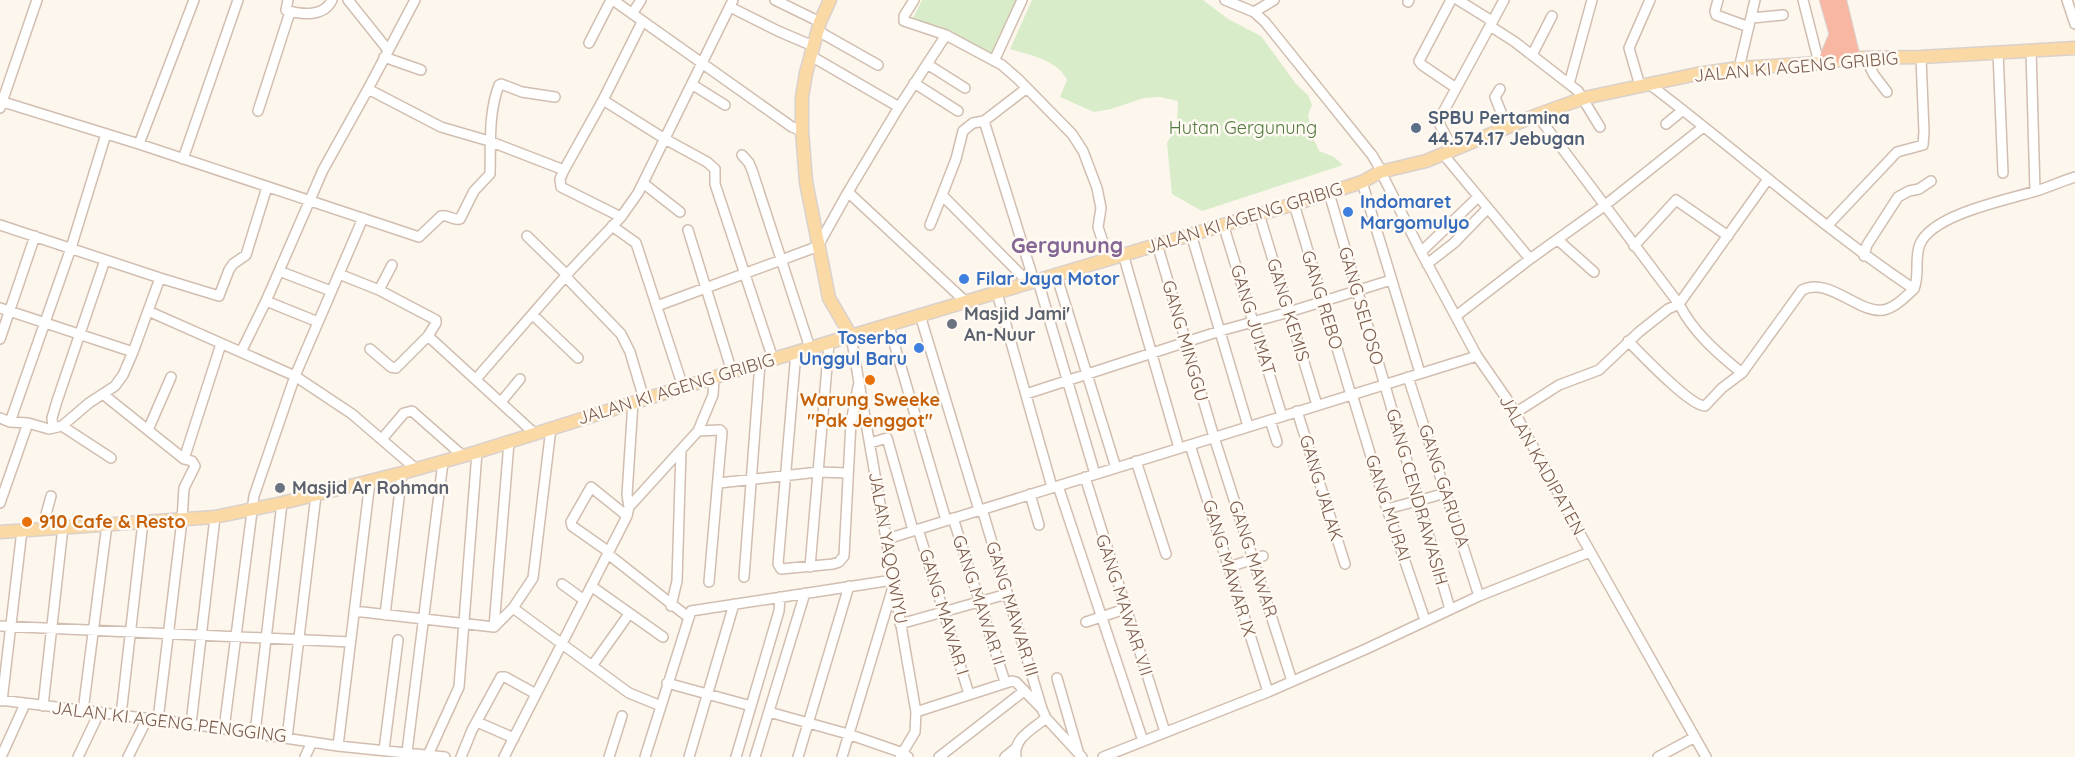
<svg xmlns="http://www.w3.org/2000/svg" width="2075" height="757" font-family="Quicksand,sans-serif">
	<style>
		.green { fill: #d8ecc9 }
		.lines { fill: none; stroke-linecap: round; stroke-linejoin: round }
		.minor-casing { stroke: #d1beb0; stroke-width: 12 }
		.major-casing { stroke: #dad1cd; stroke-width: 15 }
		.highway-casing { stroke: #dad1cd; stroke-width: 16 }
		.minor { stroke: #fff; stroke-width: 9 }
		.major { stroke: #fbd9a5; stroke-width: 12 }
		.highway { stroke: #f7b7a3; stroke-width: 14 }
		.service-dot { fill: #5c6f8a; stroke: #fffaf3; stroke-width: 2 }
		.shop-dot { fill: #3f7fe0; stroke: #fffaf3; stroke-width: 2 }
		.worship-dot { fill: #6b7280; stroke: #fffaf3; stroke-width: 2 }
		.food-dot { fill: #e8710a; stroke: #fffaf3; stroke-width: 2 }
		.labels { text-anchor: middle; stroke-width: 5; stroke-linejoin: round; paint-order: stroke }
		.street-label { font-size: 18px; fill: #7a5c4d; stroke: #fffaf3 }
		.service-label { font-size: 18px; font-weight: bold; fill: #4e5e75; stroke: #fffaf3; text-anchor: start }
		.park-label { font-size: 18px; fill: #537a41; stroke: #fffaf3 }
		.shop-label { font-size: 18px; font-weight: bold; fill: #366cbe; stroke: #fffaf3; text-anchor: start }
		.worship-label { font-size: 18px; font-weight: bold; fill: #5b616d; stroke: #fffaf3; text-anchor: start }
		.food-label { font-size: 18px; font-weight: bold; fill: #c56008; stroke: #fffaf3 }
		.quarter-label { font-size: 21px; font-weight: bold; fill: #846695; stroke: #fffaf3 }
	</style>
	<rect width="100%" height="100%" fill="#fdf6ec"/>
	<path class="green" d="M922,0h95l-25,53 -42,-20 -38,-13z
		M1032,0h171l25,19 33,17 35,48 12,11 4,10 -4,10 4,20 7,16 15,6 9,8 -141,46 -30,-17 -5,-51 10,-18 1,-24 -18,-4 -16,1 -33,11 -17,3 -34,-15 7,-17c-9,-20 -38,-25 -57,-31z"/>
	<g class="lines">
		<g class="minor-casing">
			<path id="minor" d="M288,0l-2,10c16,5 38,7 46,-10
				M348,0l40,50
				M613,0l179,127 10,4
				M775,0l45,22
				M914,0l-10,16v5l42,14 56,30 16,14 54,55 11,17 14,37 4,20 -3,19 10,31
				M1225,0l29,12 11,10 107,133 10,17
				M1451,0l-32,61 3,4 34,23
				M1458,0l34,21
				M1718,0l-3,11 1,4 33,12
				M1803,0l16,63
				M2067,0l8,24
				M1408,2l1,-2
				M730,7l48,24 35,15
				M1254,12l20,-12
				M632,14l9,-14
				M1752,18l31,-3
				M1490,26l25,16 63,49 22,36
				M818,31l60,34
				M589,43l22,-43
				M2031,50l4,141
				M1998,52l5,121
				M1532,55l20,-39
				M811,56l88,51
				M384,57l37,13
				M1865,57l9,18 13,17
				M994,61l28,-61
				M927,64l38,24
				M1739,68l16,-68
				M914,83l44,28
				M1569,84l23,-84
				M1649,84c89,67 172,143 265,205
				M693,85l32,20
				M1640,86l-11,-38 21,-48
				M1027,88l-43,33 -11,2 -10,8 -7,28 -14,36 87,88
				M368,89l47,-89
				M1500,89l-5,8 12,30
				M603,100l62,39 42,23 8,7v15l58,175
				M0,101l139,43 280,93 22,-21c7,-2 12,5 19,3l14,-28 16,-17c1,-30 -2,-60 9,-89l2,-1 21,8 33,5
				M0,108l37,-108
				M258,111l32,-99
				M1537,115l142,189c14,28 38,49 63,69
				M984,121l50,160
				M1666,124l17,-14
				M139,144l55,-144
				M1453,149l-13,-24v-7l64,-118
				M1443,154l87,105
				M742,155l7,8 3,7 58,178
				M183,159l55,-159
				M564,170l39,-70 39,-78
				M1381,172l40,80 56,104 32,46 74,137 123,218
				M1362,182l58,191
				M643,183l37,29
				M848,192l51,-85 47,-72
				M1329,193l121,416
				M1294,204l57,191
				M1259,214l58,191
				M1223,224l59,192
				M0,225l160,53 59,18 10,-26 4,-6 13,-9 21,-68
				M930,225l12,-30
				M1828,225l69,-73 26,-7 1,-13 -3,-75
				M612,226l24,17 47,144
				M688,230l44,142
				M1191,234l57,192
				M527,236l40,39
				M1558,240l36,32
				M819,244l29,-52 118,110
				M1157,244l57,193 78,244
				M1634,246l42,-46 52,36
				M1421,252l57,-55
				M1123,254l56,194
				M1864,256l3,-11 31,-48 11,-6 10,-2 12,-8
				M1427,264l27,-21 34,-35
				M279,271l52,20
				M339,274l40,16 13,-25
				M1056,274l60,194
				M565,276l56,58 9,18 14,47
				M1038,281l57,193
				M379,290l57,30v3l-8,13
				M997,293l55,194
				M266,301l52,21
				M657,306l162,-60
				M0,308l133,44
				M148,311l147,65 57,38 64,55
				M533,315l45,43
				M920,315l59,195
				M1456,316l74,-57 74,-53 98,-78
				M889,326l57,194
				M851,336l65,376 -1,20 -15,25
				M0,339l35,-103
				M1628,341c13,13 62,65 77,65l17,-18 20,-15 60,-83c26,-14 57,24 81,20 12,-2 22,-13 31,-21 6,-14 0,-31 6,-45 13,-30 87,-44 116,-53 13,-4 26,-10 39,-14
				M370,349l21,18 5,1 32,-32 106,97
				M241,352l25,-51 57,-131 45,-81 73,38 48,14 75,29 -4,9 1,8 60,30
				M796,352l-18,212 3,5 52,-5 6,-2 5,-6 7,-134 8,-40
				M1408,377l71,219
				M476,379l94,-108 51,-54 17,-24 95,-193
				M1026,394l194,-63 69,-19 102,-32
				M1352,394l34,112 39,114
				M104,395l80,64 8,2 3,5 -11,22 -2,32 -24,200
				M501,402l19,-23
				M1297,411l48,153
				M1515,413l44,-28 40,-15 40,-38 29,-23 11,-5 89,-125
				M0,418l10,4 18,1 21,6 13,-3 27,-23 26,-17 8,-11 10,-23 27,-74
				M1270,420l7,22
				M10,422l61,-174 35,-114
				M62,426l49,32
				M53,428l-1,-10 5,-17 48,-141
				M148,430l23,-53
				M698,431l22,-1 2,2 -13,150
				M382,439l22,-26 8,-2 51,45
				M870,443l17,-5 26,92
				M1190,445l78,247
				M184,459l37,-115
				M1136,461l30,93
				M1085,477l80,255
				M719,483l99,-11 30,1
				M1058,486l85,255
				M1030,494l9,31
				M0,503l28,-80
				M629,507l-2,-12 6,-93
				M982,509l60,200
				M1387,509l59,-16
				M953,518l52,164
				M42,529l9,-33
				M918,529l51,165
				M887,539l590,-183
				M609,552l-37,-26 -1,-4 20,-35 36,29
				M608,554l80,63
				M810,567l19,-224
				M1229,567l34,-11
				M744,577l16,-214
				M562,584l22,16
				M591,586l72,51
				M671,606l6,-25 4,-131
				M513,608l116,85 32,13
				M354,611l140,16
				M385,615l17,-142
				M1086,622l39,-13
				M900,624l107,-30
				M0,626l350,16
				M494,627l19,-19 20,-30 18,-150
				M494,627l15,-185
				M592,666l37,-52
				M1057,678l21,73
				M667,683l84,23
				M0,700l191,24 147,22 107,11
				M2,701l20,-171
				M43,706l20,-179
				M83,711l24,-187
				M769,712l79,22 55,19 5,4
				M916,712l96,-31 4,1 26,27 4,9 36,39
				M121,715l22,-193
				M477,722l37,16
				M191,724l24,-207
				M224,729l30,-233 41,-120 68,-158
				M255,733l27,-230
				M287,738l29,-243
				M338,746l32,-265
				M384,750l14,-110
				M407,752l36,-290
				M428,755l31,-68 18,-235
				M1,757l24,-53
				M78,757l21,-44
				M128,757l19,-38
				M305,757l7,-15
				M461,757l11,-27 29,-53h4l31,17
				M504,757l123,-241 2,-9 69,-76 15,-36 1,-17
				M609,757l13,-41
				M645,757l46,-146 202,-31
				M689,757l45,-153
				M736,757l43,-146 1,-14
				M755,757l50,-164
				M798,757l51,-171
				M842,757l51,-170
				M939,757l85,-66
				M1005,757l10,-8
				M1016,757c-3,-19 17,-28 30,-39
				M1103,757l165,-65 98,-43 113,-53 111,-44
				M1658,757l37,-20"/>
		</g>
		<g class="major-casing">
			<path id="major" d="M830,0l-10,22 -14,51 -4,24v34l4,51 23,116 22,38
				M0,532l215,-15 67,-14 120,-30 75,-21 283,-89 534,-159 68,-22 18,-10 46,-11 111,-46 47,-17 113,-24 42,-6 80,-5 34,-5 68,-1 154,-9"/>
		</g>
		<g class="highway-casing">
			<path id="highway" d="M1827,0l17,60
				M1839,0l14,58
				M1825,62l12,-28"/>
		</g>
		<use href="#minor" class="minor"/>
		<use href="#major" class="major"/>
		<use href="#highway" class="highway"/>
	</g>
	<circle class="service-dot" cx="1416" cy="128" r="6"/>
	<g class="shop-dot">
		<circle cx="1348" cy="212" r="6"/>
		<circle cx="964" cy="279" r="6"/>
		<circle cx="919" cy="348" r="6"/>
	</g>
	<g class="worship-dot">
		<circle cx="952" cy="324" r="6"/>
		<circle cx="280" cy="488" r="6"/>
	</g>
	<g class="food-dot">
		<circle cx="870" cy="380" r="6"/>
		<circle cx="27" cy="522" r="6"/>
	</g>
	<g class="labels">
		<g class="street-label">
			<text transform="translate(1796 67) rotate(-5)" y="6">JALAN KI AGENG GRIBIG</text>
			<text transform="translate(1244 218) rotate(-17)" y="6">JALAN KI AGENG GRIBIG</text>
			<text transform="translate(1322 300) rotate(73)" y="6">GANG REBO</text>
			<text transform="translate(1361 306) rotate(74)" y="6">GANG SELOSO</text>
			<text transform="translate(1288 310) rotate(73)" y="6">GANG KEMIS</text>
			<text transform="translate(1253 320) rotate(73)" y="6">GANG JUMAT</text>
			<text transform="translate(1185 341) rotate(74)" y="6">GANG MINGGU</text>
			<text transform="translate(676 389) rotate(-17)" y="6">JALAN KI AGENG GRIBIG</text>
			<text transform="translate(1542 465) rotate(61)" y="6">JALAN KADIPATEN</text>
			<text transform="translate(1444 486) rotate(72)" y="6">GANG GARUDA</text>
			<text transform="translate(1321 488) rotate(73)" y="6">GANG JALAK</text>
			<text transform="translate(1417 497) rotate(74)" y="6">GANG CENDRAWASIH</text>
			<text transform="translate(1388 508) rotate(72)" y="6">GANG MURAI</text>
			<text transform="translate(888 548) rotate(80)" y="6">JALAN YAQOWIYU</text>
			<text transform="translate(1253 559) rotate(72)" y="6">GANG MAWAR</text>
			<text transform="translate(1229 568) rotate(73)" y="6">GANG MAWAR IX</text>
			<text transform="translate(979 600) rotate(72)" y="6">GANG MAWAR II</text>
			<text transform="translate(1124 605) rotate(72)" y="6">GANG MAWAR VII</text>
			<text transform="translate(1012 609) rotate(73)" y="6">GANG MAWAR III</text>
			<text transform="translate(944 612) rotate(73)" y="6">GANG MAWAR I</text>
			<text transform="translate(169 722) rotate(7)" y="6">JALAN KI AGENG PENGGING</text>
		</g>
		<g class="service-label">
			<text x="1428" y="124">SPBU Pertamina<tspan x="1428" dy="21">44.574.17 Jebugan</tspan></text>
		</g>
		<g class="park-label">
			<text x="1243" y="134">Hutan Gergunung</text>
		</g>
		<g class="shop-label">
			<text x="1360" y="208">Indomaret<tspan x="1360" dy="21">Margomulyo</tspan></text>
			<text x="976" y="285">Filar Jaya Motor</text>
			<text x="907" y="344" text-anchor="end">Toserba<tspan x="907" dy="21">Unggul Baru</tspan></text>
		</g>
		<g class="worship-label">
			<text x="964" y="320">Masjid Jami'<tspan x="964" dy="21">An-Nuur</tspan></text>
			<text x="292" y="494">Masjid Ar Rohman</text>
		</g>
		<g class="food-label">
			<text x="870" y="406">Warung Sweeke<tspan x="870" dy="21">"Pak Jenggot"</tspan></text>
			<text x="39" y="528" text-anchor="start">910 Cafe &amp; Resto</text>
		</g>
		<g class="quarter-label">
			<text x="1067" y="253">Gergunung</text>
		</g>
	</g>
</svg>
